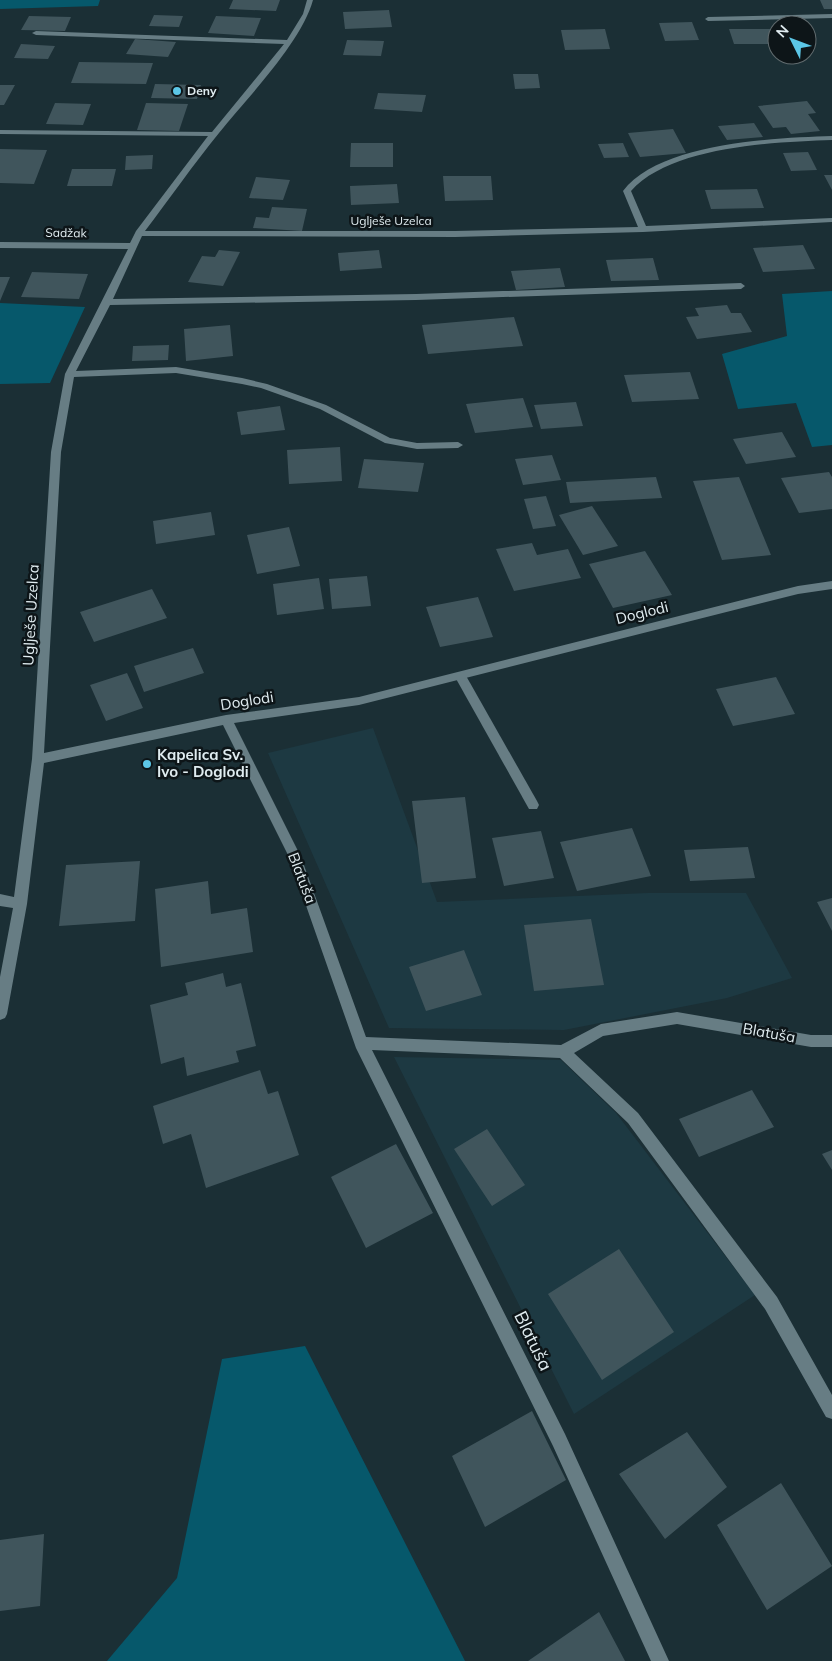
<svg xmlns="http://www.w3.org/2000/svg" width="832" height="1661" font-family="Mulish,sans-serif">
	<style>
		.built { fill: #1d3942 }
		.green { fill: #06586b }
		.building { fill: #40555c }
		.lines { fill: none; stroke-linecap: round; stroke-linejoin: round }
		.lane { fill: #677d84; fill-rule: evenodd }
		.street { fill: #677d84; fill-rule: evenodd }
		.poi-dot { fill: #5cc7e7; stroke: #0d1518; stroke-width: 2 }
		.labels { text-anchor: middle; stroke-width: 5; stroke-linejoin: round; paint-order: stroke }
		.far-poi-label { font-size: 12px; font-weight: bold; fill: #e0ecf0; stroke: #0d1518; text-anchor: start }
		.far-street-label { font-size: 12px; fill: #e0ecf0; stroke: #0d1518 }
		.street-label { font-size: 15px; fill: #e0ecf0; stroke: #0d1518 }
		.poi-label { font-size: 15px; font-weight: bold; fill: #e0ecf0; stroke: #0d1518; text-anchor: start }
		.near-street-label { font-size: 18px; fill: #e0ecf0; stroke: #0d1518 }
	</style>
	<rect width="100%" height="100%" fill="#1b2f35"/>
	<path class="built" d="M373,728l64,174 211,-9h98l46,85 -65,20 -163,32 -175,-2 -121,-275z
		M394,1057l167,3 55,53 139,182 -181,119z"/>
	<path class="green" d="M0,0h100l-2,6 -98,3z
		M832,291v154l-20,2 -16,-44 -58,6 -16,-55 65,-18 -5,-42z
		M0,303l85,4 -35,76 -50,1z
		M305,1346l160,315h-358l70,-83 45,-219z"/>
	<path class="building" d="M233,0h47l-4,11 -47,-2z
		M820,0h12v9h-8z
		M389,10l3,17 -47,2 -2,-17z
		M154,15l29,1 -4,11 -30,-1z
		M29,16l42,1 -6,14 -44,-1z
		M216,16l45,2 -7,18 -46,-3z
		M692,22l7,18 -34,1 -6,-18z
		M605,29l5,20 -45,1 -4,-20z
		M729,29h42l5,15h-42z
		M135,39l41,3 -8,15 -42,-3z
		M347,40l37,1 -3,15 -38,-1z
		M21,44l34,2 -7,13 -34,-1z
		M79,62l74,1 -7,21 -75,-1z
		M513,74h25l2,14 -25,1z
		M155,84l46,1 -4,14 -46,-1z
		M0,85h15l-11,20h-4z
		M378,93l48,2 -4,17 -48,-3z
		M807,101l9,12 -8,1 12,17 -29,3 -5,-7 -13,1 -15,-22z
		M55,103l36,1 -8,21 -37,-1z
		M146,103l42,1 -9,27 -42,-1z
		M754,123l9,14 -36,3 -9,-14z
		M673,129l13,24 -46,4 -12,-24z
		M351,143h42v24h-43z
		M623,143l6,14 -25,1 -6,-14z
		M0,149l47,1 -13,34 -34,-1z
		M808,152l9,18 -26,1 -8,-18z
		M153,155l-1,14 -27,1 1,-14z
		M72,169h44l-4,17h-45z
		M824,175h8v15z
		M443,176h48l2,24 -48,1z
		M256,177l34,3 -7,20 -34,-2z
		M397,184l2,19 -48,2 -1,-19z
		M757,189l7,19 -53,1 -6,-19z
		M272,207l35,2 -5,22 -49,-3 3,-11 13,1z
		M803,245l12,24 -52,3 -10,-24z
		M219,250l21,2 -17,34 -35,-4 14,-26 13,1z
		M379,250l3,18 -42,3 -2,-18z
		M653,258l6,22 -48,1 -5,-21z
		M560,268l5,19 -49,3 -5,-19z
		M32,272l56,2 -9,25 -58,-2z
		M0,277h10l-10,24z
		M727,305l4,8h10l11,19 -55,7 -11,-22 13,-1 -4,-8z
		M514,317l9,29 -95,8 -6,-29z
		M230,325l3,31 -47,5 -2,-32z
		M169,345l-1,15 -36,1 1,-15z
		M690,372l9,27 -67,3 -8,-27z
		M523,398l10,29 -58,6 -9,-29z
		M576,402l7,24 -42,3 -7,-24z
		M280,406l5,24 -44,5 -4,-23z
		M782,432l14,25 -50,7 -13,-25z
		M340,447l2,34 -53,3 -2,-34z
		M552,455l9,25 -38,5 -8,-26z
		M364,459l60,4 -6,29 -60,-4z
		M829,472l3,5v32l-33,4 -18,-35z
		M656,477l6,21 -92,5 -4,-21z
		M739,477l32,78 -49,5 -29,-79z
		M546,496l10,30 -23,3 -9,-30z
		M592,506l26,40 -35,9 -24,-40z
		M211,512l4,23 -59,9 -3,-23z
		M289,527l11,39 -43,8 -10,-39z
		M532,543l5,12 31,-6 13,29 -67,13 -18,-42z
		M645,551l27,44 -59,13 -24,-44z
		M367,576l4,30 -39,3 -3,-30z
		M319,578l5,31 -47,6 -4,-31z
		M152,589l15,29 -73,24 -14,-30z
		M478,597l15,40 -53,10 -14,-40z
		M193,648l11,25 -60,19 -10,-26z
		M127,673l16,35 -37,13 -16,-36z
		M776,677l19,37 -62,12 -17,-37z
		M465,797l11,81 -54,5 -10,-82z
		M632,828l19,48 -74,15 -17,-49z
		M541,831l13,47 -50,8 -12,-48z
		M748,847l7,31 -65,3 -6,-31z
		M140,861l-5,60 -76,5 7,-61z
		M208,881l3,33 36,-6 6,44 -92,15 -6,-78z
		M832,898v33l-15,-29z
		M591,919l13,66 -70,6 -10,-66z
		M464,950l18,45 -56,16 -17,-44z
		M223,973l3,14 15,-4 15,63 -20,5 3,11 -52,14 -3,-19 -23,7 -11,-59 38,-10 -3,-12z
		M260,1070l8,24 10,-3 21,64 -93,33 -15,-54 -28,10 -10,-38z
		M752,1090l22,37 -75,30 -20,-38z
		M487,1129l38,56 -33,21 -38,-57z
		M396,1144l37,69 -67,35 -35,-71z
		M832,1150v20l-10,-16z
		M619,1249l55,83 -72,48 -54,-86z
		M532,1411l34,69 -81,47 -33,-71z
		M687,1432l40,55 -62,52 -46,-65z
		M781,1483l51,83 -65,44 -50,-85z
		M44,1534l-4,72 -40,5v-71z
		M599,1612l26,49h-97z"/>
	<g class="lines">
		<path class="lane" d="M461,673l4,1 72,127 2,4 -2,4h-8l-74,-132z"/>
		<path class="street" d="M307,0h6c-12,43 -65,97 -94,133 -26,32 -49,65 -74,98h310l183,-4 -15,-36c37,-49 152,-53 209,-55v4c-56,2 -161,6 -201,51l15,35 186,-8v4l-189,10 -188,5 -313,-1 -29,63 303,-5 325,-11 4,3 -4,3 -325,11 -306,5 -34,66 100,-4 66,11 25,6 59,21 64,33 27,5 41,-1 5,3 -5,3 -41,1 -32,-6 -65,-34 -59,-21 -19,-4 -66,-11 -102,4 -13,75 -17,301 182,-38 133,-18 439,-111 34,-5v8l-34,5 -439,111 -125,18 67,134 65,180 195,8 40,-21 76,-12 134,23h21v12h-21l-134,-23 -74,12 -29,17 64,60 139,184 55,98v24l-6,-2 -61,-108 -137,-186 -68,-65 -188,-8 193,384 104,227h-18l-98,-215 -197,-398 -67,-191 -66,-132 -179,38 -17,141 -20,110 -2,4 -5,2v-43l13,-69 -13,-2v-12l14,3 18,-138 19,-307 14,-78 63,-125 -128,-1v-6l130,1 6,-12 72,-95 -208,-2v-4l212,2 72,-88 -248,-9 -4,-2 4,-2 251,9 16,-26z
			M832,14v4l-124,3 -3,-2 3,-2z"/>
	</g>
	<g class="poi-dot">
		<circle cx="177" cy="91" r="5"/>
		<circle cx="147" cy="764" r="5"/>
	</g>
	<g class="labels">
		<g class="far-poi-label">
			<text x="187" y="95">Deny</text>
		</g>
		<g class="far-street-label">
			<text x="391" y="225">Uglješe Uzelca</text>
			<text transform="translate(66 233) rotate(1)" y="4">Sadžak</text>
		</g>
		<g class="street-label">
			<text transform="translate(642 613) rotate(-14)" y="5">Doglodi</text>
			<text transform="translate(31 615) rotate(-87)" y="5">Uglješe Uzelca</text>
			<text transform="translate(247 701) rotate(-9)" y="5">Doglodi</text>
			<text transform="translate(302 878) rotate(69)" y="5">Blatuša</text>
			<text transform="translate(769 1033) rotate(10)" y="5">Blatuša</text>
		</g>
		<g class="poi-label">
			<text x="157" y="760">Kapelica Sv.<tspan x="157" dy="17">Ivo - Doglodi</tspan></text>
		</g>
		<g class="near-street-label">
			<text transform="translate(533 1341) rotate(64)" y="6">Blatuša</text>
		</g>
	</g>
	<g transform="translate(792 40) rotate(312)"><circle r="24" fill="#0d1518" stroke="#616b6e"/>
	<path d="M0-4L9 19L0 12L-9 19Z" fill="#5cc7e7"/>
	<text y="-8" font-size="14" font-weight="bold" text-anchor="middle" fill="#e0ecf0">N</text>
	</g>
</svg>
